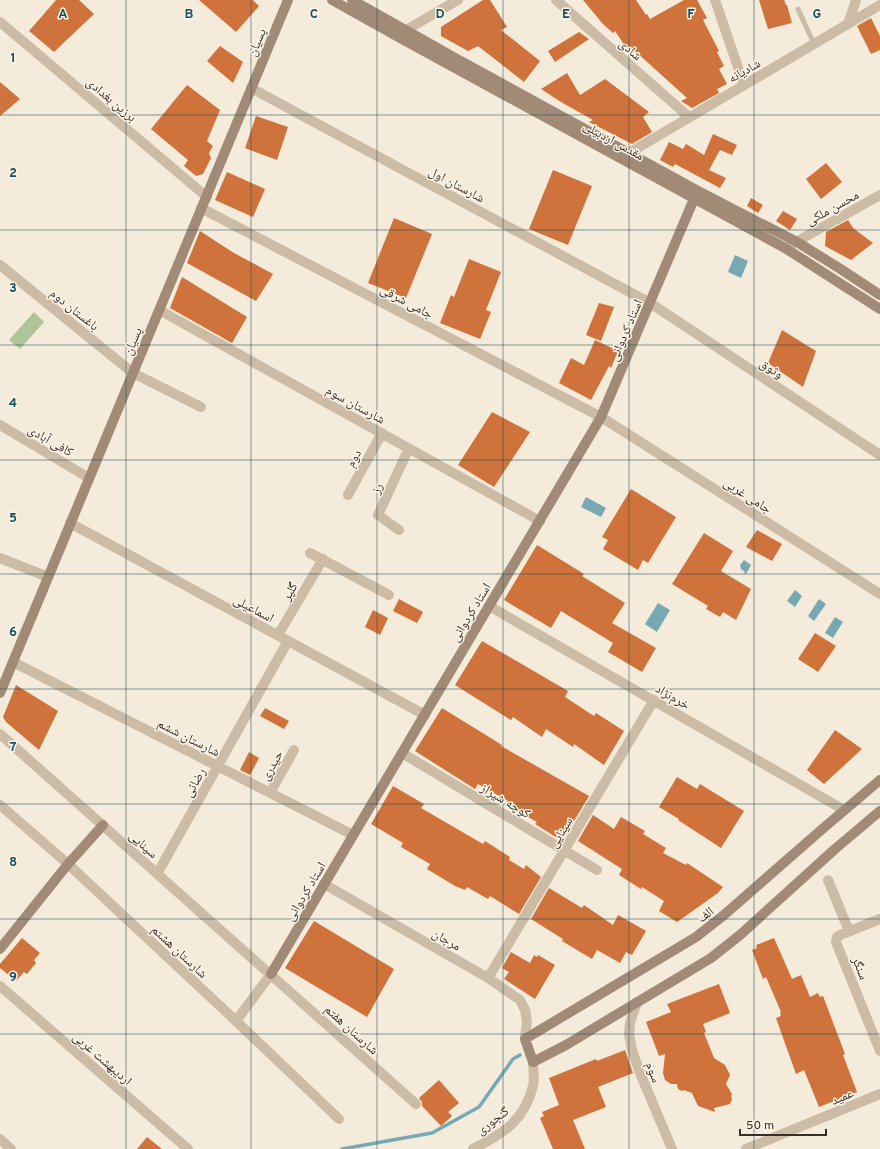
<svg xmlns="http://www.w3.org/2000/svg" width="880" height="1149" font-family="Overpass,'Noto Naskh Arabic',sans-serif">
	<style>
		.green { fill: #b0c499 }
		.water { fill: #76a9b3 }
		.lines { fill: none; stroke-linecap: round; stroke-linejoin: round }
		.stream { stroke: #76a9b3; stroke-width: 3.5 }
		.building { fill: #d0723b }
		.lane { stroke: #cdbca5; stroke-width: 5 }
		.street { stroke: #cdbca5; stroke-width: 10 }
		.secondary { stroke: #a18b76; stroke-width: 10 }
		.grid { fill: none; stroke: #19505d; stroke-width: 1; stroke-opacity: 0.55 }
		.labels { text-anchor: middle; stroke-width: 3; stroke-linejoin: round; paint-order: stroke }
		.street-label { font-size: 13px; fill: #382e27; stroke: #fbf4e7 }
		.grid-label { font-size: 13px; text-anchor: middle; font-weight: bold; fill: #19505d; stroke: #fbf4e7; stroke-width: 3; stroke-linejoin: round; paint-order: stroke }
	</style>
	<rect width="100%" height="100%" fill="#f4ebda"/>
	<path class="green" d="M34,312l10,10 -24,27 -11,-9z"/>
	<path class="water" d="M735,255l13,6 -7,17 -13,-6z
		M586,497l20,11 -5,9 -20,-10z
		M744,560l7,5 -5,9 -2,-1 1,-1 -4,-3 -1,-4z
		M795,590l7,6 -7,11 -8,-6z
		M819,599l7,5 -12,17 -6,-5z
		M658,603l12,7 -13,22 -12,-8z
		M835,617l8,5 -10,16 -8,-5z"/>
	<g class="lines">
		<path class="stream" d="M342,1149l90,-16 47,-26 34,-48 7,-4"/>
	</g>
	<path class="building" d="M56,0h23l15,14 -40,38 -25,-21z
		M199,0h54l6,6 -23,26z
		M483,0h7l17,27 -6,3 39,31 -16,21 -46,-36 -10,5 -27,-15v-9z
		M583,0h53l10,15 1,-1 3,5 34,-19h13l10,18 -4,2 16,31 -2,1 7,14 -5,3 8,15 -10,5 2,4 -27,15 -11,-7 6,-3 -52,-47 -4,4 -16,-24 -2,2 -11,-10z
		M759,0h25l2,5h1l5,18 -24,6z
		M871,18l9,18v14l-9,4 -14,-28z
		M579,32l10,7 -34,23 -7,-11z
		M220,46l23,16 -10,21 -26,-22z
		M567,73l13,22 25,-16 44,33 -6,5 9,15 -20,12 -43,-22 4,-2 -32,-18 -20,-13z
		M0,82l20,17 -20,17z
		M187,85l33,25 -13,31 6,5 -4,7 2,5 -8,16 -7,2 -12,-10 4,-6 -37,-31z
		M256,116l32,11 -11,33 -32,-12z
		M713,134l24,11 -5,10 -12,-5 -11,20 17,8 -6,10 -45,-24 -2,3 -13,-7 9,-18 14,7 3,-5 18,11z
		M826,163l16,19 -21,17 -15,-20z
		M553,170l39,16 -24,59 -39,-16z
		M227,172l38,17 -12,28 -38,-17z
		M751,198l12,7 -5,8 -11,-7z
		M783,211l14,8 -7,11 -14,-9z
		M394,218l38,16 -26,64 -38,-15z
		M848,220l5,8 20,15 -22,17 -26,-14 1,-14z
		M200,231l34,22 39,21 -17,27 -69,-38z
		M469,259l32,13 -15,38 5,2 -11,27 -40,-16 11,-28 3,2z
		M182,277l65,40 -15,26 -62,-35z
		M599,303l15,4 -13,34 -15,-6z
		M782,330l34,21 -13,36 -35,-24z
		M595,340l23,11 -7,17 -2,-2 -18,34 -32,-17 12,-25 13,7z
		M492,412l38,20 -36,55 -36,-22z
		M631,489l45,28 -28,46 -5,-3 -5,10 -35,-21 5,-9 -6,-3z
		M757,530l25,14 -10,17 -26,-14z
		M704,533l29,18 -12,20 30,18 -15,31 -13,-8 -3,5 -14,-8 2,-3 -36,-22z
		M537,545l47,29 -2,2 43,27 -13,20 44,25 -14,24 -34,-20 5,-9 -52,-32 -10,17 -47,-28z
		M399,599l24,13 -6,11 -24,-12z
		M373,610l15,8 -8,17 -15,-8z
		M815,633l21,13 -18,26 -20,-13z
		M482,641l86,50 -3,6 29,19 2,-3 28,18 -20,34 -30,-21 -1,3 -27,-18 -4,8 -29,-20 -2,3 -56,-35z
		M16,685l42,26 -19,39 -33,-28 -3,-5z
		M265,708l24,13 -5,8 -24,-13z
		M442,708l60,37 -1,1 88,50 -27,45 -27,-17 2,-2 -31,-17 2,-4 -30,-17 -3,5 -60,-38z
		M835,730l27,19 -38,35 -17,-14z
		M249,752l10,6 -9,17 -10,-5z
		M677,777l20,12 3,-5 44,27 -23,37 -43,-28 1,-1 -20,-12z
		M393,786l31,18 -3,4 62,36 2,-3 25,16 -1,3 15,9 2,-4 15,12 -22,37 -29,-18 -2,3 -21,-12 -2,3 -10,-4 -28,-17 3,-5 -29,-17 2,-4 -32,-19z
		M593,815l21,14 7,-12 24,14 -2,3 23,14 -3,5 23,12 1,-2 36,24 -5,6 -41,29 -18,-11 5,-10 -22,-14 -1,2 -22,-14 3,-6 -44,-28z
		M549,888l33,20 2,-3 29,20 5,-10 28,16 -14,24 -6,-3 -6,11 -23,-13 -5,9 -30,-18 1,-2 -32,-20z
		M314,921l80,48 -27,48 -82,-49z
		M22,938l18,15 -6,7 2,3 -9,11 -3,-2 -8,9 -16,-13v-4z
		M774,938l18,41 9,-4 9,22 8,-4 2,4 3,-1 22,58 -2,1 14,37 -38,15 -15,-37 -8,4 -20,-56 5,-2 -1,-3 1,-1 -15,-35 -3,2 -11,-29 5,-2 -1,-3z
		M511,952l19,11 4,-8 3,2 1,-2 17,10 -20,34 -31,-20 5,-7 -7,-4z
		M719,984l11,29 -27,11 3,8 -2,1 10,25 11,7 5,10 -4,9 6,10 -1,2 1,3 -2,5 -16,4 1,4 -17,-6 -6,-13 -8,-3 -2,1 -4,-2 -1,-5h-6l-6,-4 -2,-7 2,-19 -6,2 -13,-34 25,-10 -4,-8z
		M625,1050l8,23 -35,14 8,20 -33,13 12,29h-32l-13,-31 4,-2 -2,-4 17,-7 -10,-27 47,-19 1,2z
		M439,1080l20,23 -11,9 4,4 -11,10 -19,-20v-4l-3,-4z
		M147,1137l15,12h-25z"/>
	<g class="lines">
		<path class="lane" d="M798,9l16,35"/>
		<path class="street" d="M556,0l133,117
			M715,0l29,85
			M0,22l207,175
			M848,24l8,-24
			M406,30l52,-30
			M251,88l399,215 230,152
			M624,158l5,-5 251,-148
			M201,208l400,209 279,177
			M785,248l95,-53
			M0,265l133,108 68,34
			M159,310l381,211
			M0,425l89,53
			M348,495l34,-62
			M70,523l355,192
			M399,530l-21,-15 31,-67
			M310,553l79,42
			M0,558l48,19
			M489,606l355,204
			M278,635l45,-76
			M13,662l340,173
			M0,734l416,370
			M402,753l195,117
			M270,793l24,-43
			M0,805l68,59 168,157 103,98
			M157,874l131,-233
			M828,880l21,51
			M324,884l164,94 32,22 5,10 2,11 -2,18
			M880,919l-40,16 -3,2 -1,5 44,109
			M488,978l166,-278
			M0,986l188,163
			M637,1002l-7,21 -1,11 3,16 8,23 32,76
			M236,1021l35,-47
			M0,1139l11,10
			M473,1149c30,-16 51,-27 60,-63 2,-7 0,-17 0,-24
			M746,1149l134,-55"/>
		<path class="secondary" d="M332,0l68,38 385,210 95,61
			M352,0l107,60 239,131 99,51 42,26 41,27
			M0,693l288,-693
			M880,780l-60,51 -96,84 -28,22 -171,102 8,23 33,-17 145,-87 29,-23 95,-86 45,-38
			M0,949l68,-85 35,-39
			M271,974l330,-557 93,-218"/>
	</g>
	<path class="grid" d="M126,0v1149M251,0v1149M377,0v1149M503,0v1149M629,0v1149M754,0v1149M0,115h880M0,230h880M0,345h880M0,460h880M0,574h880M0,689h880M0,804h880M0,919h880M0,1034h880"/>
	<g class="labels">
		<g class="street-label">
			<text transform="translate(256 42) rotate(-67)" y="5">پسیان</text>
			<text transform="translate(631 49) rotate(41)" y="5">شادی</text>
			<text transform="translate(744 70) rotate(-30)" y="5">شادیانه</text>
			<text transform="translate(112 99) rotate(40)" y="5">برزین بغدادی</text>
			<text transform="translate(614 140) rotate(29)" y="5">مقدس اردبیلی</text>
			<text transform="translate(457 184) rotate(28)" y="5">شارستان اول</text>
			<text transform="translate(832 207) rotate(-29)" y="5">محسن ملکی</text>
			<text transform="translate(407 301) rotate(28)" y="5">جامی شرقی</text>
			<text transform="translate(75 309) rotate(39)" y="5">باغستان دوم</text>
			<text transform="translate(625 330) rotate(-67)" y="5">استاد کردوانی</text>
			<text transform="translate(132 341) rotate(-67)" y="5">پسیان</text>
			<text transform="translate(772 368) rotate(34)" y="5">وثوق</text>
			<text transform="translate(356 404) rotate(29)" y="5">شارستان سوم</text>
			<text transform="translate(51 440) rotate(30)" y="5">کافی آبادی</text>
			<text transform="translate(353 458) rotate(-61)" y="5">دوم</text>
			<text transform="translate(376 488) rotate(-65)" y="5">رز</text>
			<text transform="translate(748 495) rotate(33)" y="5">جامی غربی</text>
			<text transform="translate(289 591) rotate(-60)" y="5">گلپر</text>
			<text transform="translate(254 608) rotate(28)" y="5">اسماعیلی</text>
			<text transform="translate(470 612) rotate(-59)" y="5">استاد کردوانی</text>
			<text transform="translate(673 696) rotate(30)" y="5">خرم‌نژاد</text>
			<text transform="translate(189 737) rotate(27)" y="5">شارستان ششم</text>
			<text transform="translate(271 765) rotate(-61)" y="5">حیدری</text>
			<text transform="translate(194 782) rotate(-61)" y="5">رضائی</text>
			<text transform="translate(506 800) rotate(31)" y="5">کوچه شیراز</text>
			<text transform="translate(560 832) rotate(-59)" y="5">سینایی</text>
			<text transform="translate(144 844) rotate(42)" y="5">سینایی</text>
			<text transform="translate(305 891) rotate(-59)" y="5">استاد کردوانی</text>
			<text transform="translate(705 914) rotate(-38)" y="5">الف</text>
			<text transform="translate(447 939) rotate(30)" y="5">مرجان</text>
			<text transform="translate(180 951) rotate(43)" y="5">شارستان هشتم</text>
			<text transform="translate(861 968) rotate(68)" y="5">سنگر</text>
			<text transform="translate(352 1029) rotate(42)" y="5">شارستان هفتم</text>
			<text transform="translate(103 1058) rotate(41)" y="5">اردیبهشت غربی</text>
			<text transform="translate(654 1072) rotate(69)" y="5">سوم</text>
			<text transform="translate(842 1096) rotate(-22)" y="5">عمید</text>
			<text transform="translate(492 1120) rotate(-37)" y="5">گنجوری</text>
		</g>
	</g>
	<g class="grid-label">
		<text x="63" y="18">A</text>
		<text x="189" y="18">B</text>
		<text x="314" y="18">C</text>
		<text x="440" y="18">D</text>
		<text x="566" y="18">E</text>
		<text x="691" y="18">F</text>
		<text x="817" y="18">G</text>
		<text x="13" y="62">1</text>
		<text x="13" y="177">2</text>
		<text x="13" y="292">3</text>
		<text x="13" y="407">4</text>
		<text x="13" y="522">5</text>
		<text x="13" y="636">6</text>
		<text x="13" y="751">7</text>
		<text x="13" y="866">8</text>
		<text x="13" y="981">9</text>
	</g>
	<path d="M740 1129v6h86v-6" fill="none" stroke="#382e27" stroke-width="2"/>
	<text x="746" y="1129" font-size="12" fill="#382e27" stroke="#fbf4e7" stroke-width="3" paint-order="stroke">50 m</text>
</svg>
